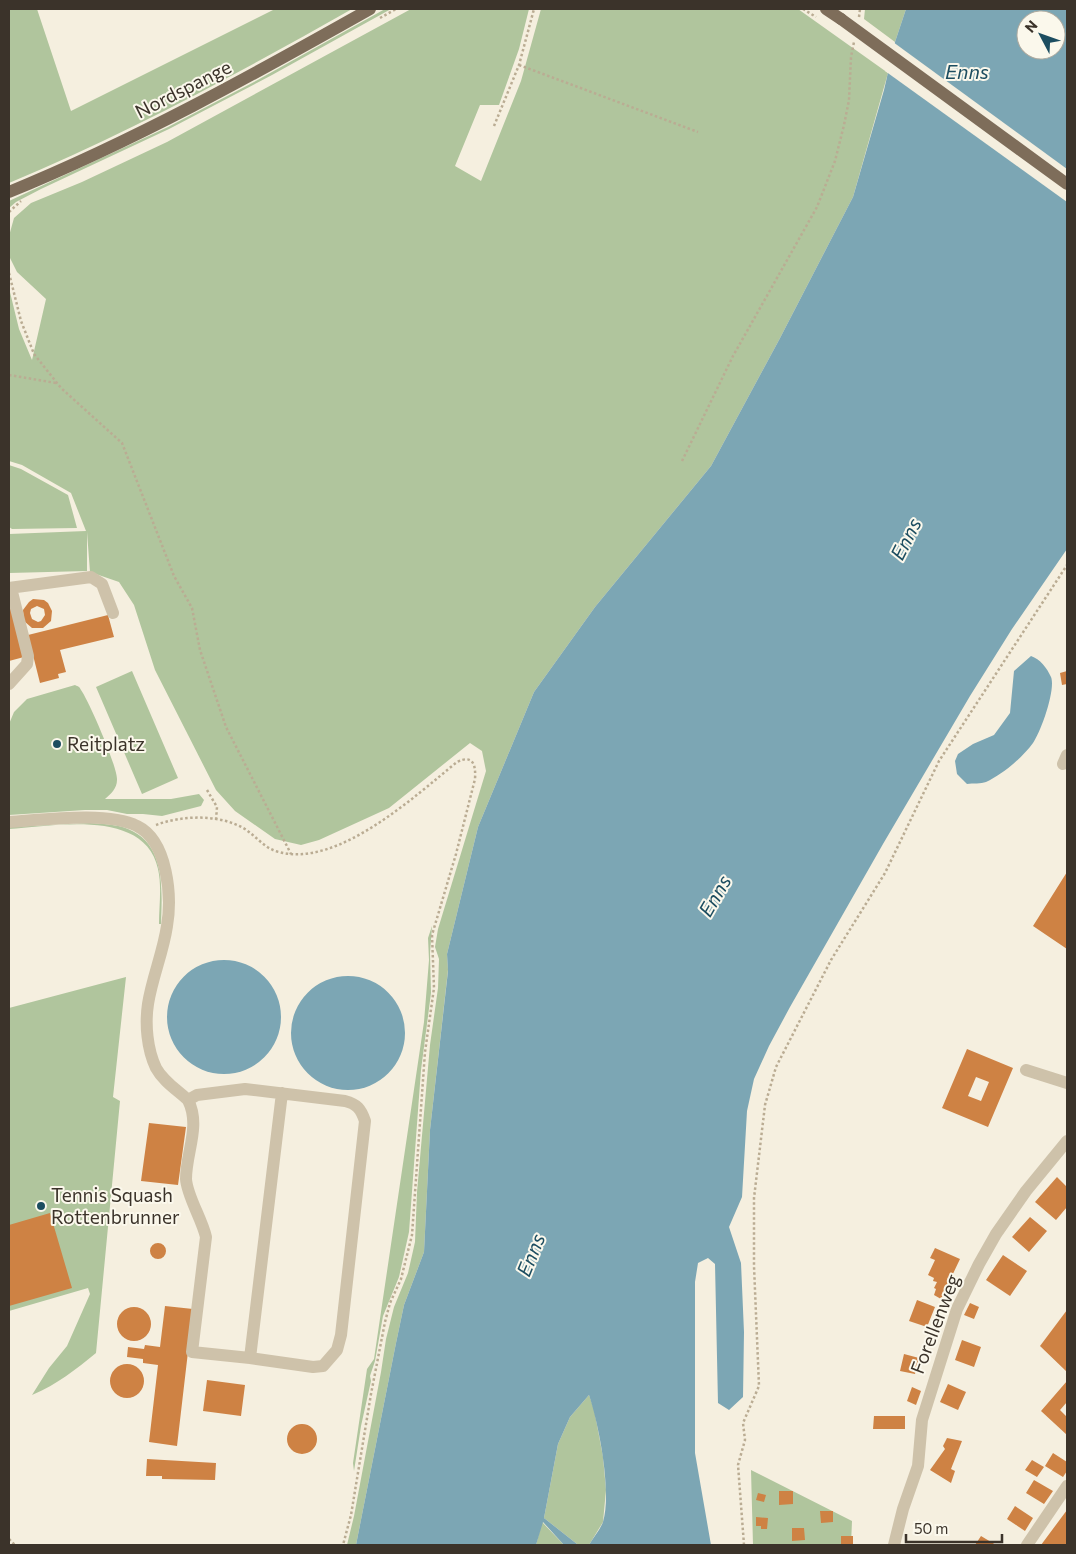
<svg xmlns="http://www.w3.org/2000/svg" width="1076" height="1554" font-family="Commissioner,sans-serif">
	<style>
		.green { fill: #b0c59d }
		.water { fill: #7ca6b4; fill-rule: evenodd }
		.pier { fill: #f5efdf }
		.building { fill: #ce8244; fill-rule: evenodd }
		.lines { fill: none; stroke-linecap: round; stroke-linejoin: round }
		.path { stroke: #baac93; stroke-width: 2.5; stroke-dasharray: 2.5 2.5; stroke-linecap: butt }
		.minor { stroke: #cec2aa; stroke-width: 12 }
		.major { stroke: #7e6d5a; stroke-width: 12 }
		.major-bridge { stroke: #7e6d5a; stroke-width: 12 }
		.poi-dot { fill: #1c4d60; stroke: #fbf8ec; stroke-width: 2 }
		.labels { text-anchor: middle; stroke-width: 4; stroke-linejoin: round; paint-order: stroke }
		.street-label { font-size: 19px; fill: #3b332a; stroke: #fbf8ec }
		.poi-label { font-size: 19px; fill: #3b332a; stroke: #fbf8ec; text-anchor: start }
		.water-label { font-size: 20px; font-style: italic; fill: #1c4d60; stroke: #fbf8ec }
	</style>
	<rect width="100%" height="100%" fill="#f5efdf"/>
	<path class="green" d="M9,9h28l34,102 204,-102h77c-111,63 -225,125 -343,174z
		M385,9h6l-119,66 -103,54 -128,60 -25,13 -7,6v-7l159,-74 86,-45z
		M411,9h118l-10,40 -20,56h-19l-25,61 26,15 40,-100 20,-72h257l90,64 -35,124 -74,143 -68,126 -116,141 -61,85 -56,135 -31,127 1,16 -18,160 -6,122 -20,53 -8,38 -40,202h-9l7,-29 27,-144 5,-33 8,-32 14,-34 7,-31 2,-50 13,-147 8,-57 1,-29 -4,-12 3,-18 48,-158 -4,-20 -12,-8 -81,65 -70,32 -18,5 -26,-6 -40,-28 -19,-21 -61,-120 -21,-65 -15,-23 -29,-10 -3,-40v39l-78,2v-39l77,-3 -15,-38 -49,-28 -13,-4v-173l10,41 13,31 14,-61 -29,-27 -8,-16v-20l5,-18 17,-15 51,-21 85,-40z
		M865,9h41l-11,33 -31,-23z
		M9,465l12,4 47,26 9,33 -65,1 -3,-2z
		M132,671l46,107 -36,16 -46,-107z
		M75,685c4,2 4,1 6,5 8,11 37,78 36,90 0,8 -6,14 -12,19h66l28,-5 5,6 -3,6 -39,10 -19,-2h-16l-20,-4h-22l-76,5v-91l5,-12 13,-13z
		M90,823c12,1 26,1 38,6 38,15 34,61 33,95h-2c0,-18 3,-38 -1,-55 -13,-61 -104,-43 -149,-40v-2z
		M432,926l-2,27 1,40 -10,77 -12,162 -10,45 -16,39 -8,45 -5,15 1,5 -10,45 -7,45 -1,-8 14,-94 7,-10 50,-337 5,-62 -1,-22z
		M126,977l-13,120 7,4 -24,252c-21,17 -38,31 -64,42l17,-27 18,-22 23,-52 -2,-6 -79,23v-303z
		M589,1395l5,14 9,48 3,33 -3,32 -14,23 -12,-1 -33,-26 14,-74 12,-27z
		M751,1470l101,51 -1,24h-98z
		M542,1522l22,23h-28z"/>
	<path class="water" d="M906,9h161v540l-55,80 -42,67 -87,148 -93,163 -21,39 -15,33 -7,32 -5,86 -13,30 12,36 3,69 -1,65 -14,13 -11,-7 -3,-139 -7,-6 -10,5 -3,19v171l16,92h-147l-21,-23 -7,23h-180l40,-202 8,-38 20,-53 6,-122 18,-159 -1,-17 31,-127 56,-135 61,-85 116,-141 68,-126 74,-143 31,-107 11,-48zM1026,20h30v30h-30zM589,1395c10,30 23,97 14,127 -3,8 -10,16 -14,23l-12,-1 -33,-26 14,-74 12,-27z
		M1031,656c9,3 16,12 20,21 5,12 -10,55 -18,66 -11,15 -30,31 -47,39 -5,2 -13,1 -19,2l-10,-10 -2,-13 3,-7 15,-10 21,-9 16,-22 4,-42z
		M167 1017a57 57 0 1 1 114 0a57 57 0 1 1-114 0Z
		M291 1033a57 57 0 1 1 114 0a57 57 0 1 1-114 0Z"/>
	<path class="pier" d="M893,42l174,127v33l-182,-131z"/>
	<path class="building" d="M9,599l15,58 -15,4z
		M33,599l11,1 4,3 4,8 -1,10 -8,7h-11l-8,-7 -1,-11 6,-8zM37,606l7,3 1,6 -4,6 -3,1 -6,-3 -2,-6 1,-4z
		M108,615l6,22 -54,13 6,22 -8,2 1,4 -19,5 -12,-48z
		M1067,671v13l-5,1 -2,-12z
		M1067,872v77l-34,-23z
		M967,1049l46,19 -25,59 -46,-19zM976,1077l13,5 -8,19 -13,-5z
		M149,1123l37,4 -8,58 -37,-4z
		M1057,1177l10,10v20l-11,13 -21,-18z
		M50,1213l22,75 -63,18v-81z
		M1030,1217l17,14 -18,21 -17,-15z
		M150 1251a8 8 0 1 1 16 0a8 8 0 1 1-16 0Z
		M935,1248l25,11 -19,40 -7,-4 2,-6 -2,-1 3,-6 -4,-1 1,-3 -6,-3 7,-15 -5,-2z
		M1003,1255l24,16 -17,25 -24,-16z
		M917,1300l18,7 -8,20 -18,-6z
		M970,1303l9,4 -5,12 -10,-4z
		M165,1306l28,3 -16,137 -28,-4 9,-77 -15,-2v-4l-16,-2 1,-10 16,2 1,-4 15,2z
		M117 1324a17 17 0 1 1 34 0a17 17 0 1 1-34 0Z
		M1067,1310v62l-27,-26z
		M962,1340l19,7 -7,20 -19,-7z
		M904,1354l15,4 -4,16 -15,-3z
		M110 1381a17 17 0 1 1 34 0a17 17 0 1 1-34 0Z
		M207,1380l38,5 -4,31 -38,-5z
		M1067,1381v21l-7,8 7,7v18l-26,-24z
		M948,1384l18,8 -8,18 -18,-8z
		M912,1387l9,4 -5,14 -9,-4z
		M874,1416h31v13h-32z
		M287 1439a15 15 0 1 1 30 0a15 15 0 1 1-30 0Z
		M947,1438l15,3 -11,28 4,2 -4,12 -21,-13 15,-21 -2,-3z
		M1053,1453l14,9v9l-4,6 -18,-11z
		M147,1459l69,4 -1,17 -53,-1v-3h-16z
		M1032,1460l12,7 -7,10 -12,-7z
		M1034,1480l19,11 -9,13 -18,-11z
		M779,1491h14v13l-14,1z
		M758,1493l8,2 -2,7 -8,-2z
		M1015,1506l18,12 -8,13 -18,-12z
		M1067,1510v35h-26z
		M820,1511h13v11l-12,1z
		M756,1517l12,1 -1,11h-6v-3h-5z
		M792,1528h12l1,12 -13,1z
		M841,1536h12v9h-12z
		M981,1536l15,9h-21z"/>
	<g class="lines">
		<path class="path" d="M803,9l13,8
			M859,17l1,-8
			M380,18l16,-9
			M519,65l179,67
			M494,126l25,-61 15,-56
			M9,212l12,-11
			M9,273l12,48 13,33 27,34 61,55 52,133 18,32 8,42 26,77 65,127
			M9,375l47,8
			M682,461l51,-105 84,-149 18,-46 9,-36 5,-25 2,-43 3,-15
			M207,790l10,17 -1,13
			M156,825c27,-10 64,-11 89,4 12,8 20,20 34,23 59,16 136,-56 178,-90 16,-8 19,3 18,17l-19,75 -24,81 2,53 -9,64 -13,183 -11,44 -11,24 -5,19 -14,72 -20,121 -8,30
			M9,1539l6,6
			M744,1545l-6,-80 7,-25 -2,-17 16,-37 -5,-120v-68l11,-93 11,-38 55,-107 54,-87 54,-112 128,-196"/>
		<path class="minor" d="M9,588l82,-11 11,7 11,29
			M9,684l18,-20 1,-8 -17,-68
			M1063,764l4,-9
			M9,822c33,-2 99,-11 128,4 31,15 35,71 30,100 -4,27 -15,52 -19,78 -3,20 -1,45 8,64 7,13 21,22 32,32l9,-5 48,-6 100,12c12,3 16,8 20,20l-24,214 -4,15 -14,16 -10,1 -63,-9 -58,-6 14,-115c-4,-18 -19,-41 -20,-58 0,-27 15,-53 2,-79
			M1026,1070l41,13
			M250,1358l32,-265
			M894,1545l9,-36 15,-43 4,-46 35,-111 22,-45 17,-30 30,-43 41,-50
			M1027,1545l40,-59"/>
		<path class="major" d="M826,9l15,10
			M9,192c125,-51 244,-117 361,-183"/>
		<path class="major-bridge" d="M841,19l226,165"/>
	</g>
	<g class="poi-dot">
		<circle cx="57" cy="744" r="5"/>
		<circle cx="41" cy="1206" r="5"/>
	</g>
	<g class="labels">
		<g class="street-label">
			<text transform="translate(183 89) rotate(-27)" y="7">Nordspange</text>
			<text transform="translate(935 1324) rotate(-69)" y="7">Forellenweg</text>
		</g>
		<g class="poi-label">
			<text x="67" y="751">Reitplatz</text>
			<text x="51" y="1202">Tennis Squash<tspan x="51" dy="22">Rottenbrunner</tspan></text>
		</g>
		<g class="water-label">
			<text x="967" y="79">Enns</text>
			<text transform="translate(906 539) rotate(-63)" y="7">Enns</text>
			<text transform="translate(715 896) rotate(-60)" y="7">Enns</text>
			<text transform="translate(531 1255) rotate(-68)" y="7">Enns</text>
		</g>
	</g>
	<rect width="1076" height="1554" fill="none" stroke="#3b332a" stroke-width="20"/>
	<g transform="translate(1041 35) rotate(311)"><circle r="24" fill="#fbf8ec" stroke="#aea99e"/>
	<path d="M0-4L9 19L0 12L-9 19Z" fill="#1c4d60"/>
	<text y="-8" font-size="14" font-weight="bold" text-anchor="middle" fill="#3b332a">N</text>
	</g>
	<path d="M906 1534v8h96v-8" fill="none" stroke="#3b332a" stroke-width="2.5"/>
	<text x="914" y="1534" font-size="15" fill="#3b332a" stroke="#fbf8ec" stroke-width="4" paint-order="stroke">50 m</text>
</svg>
